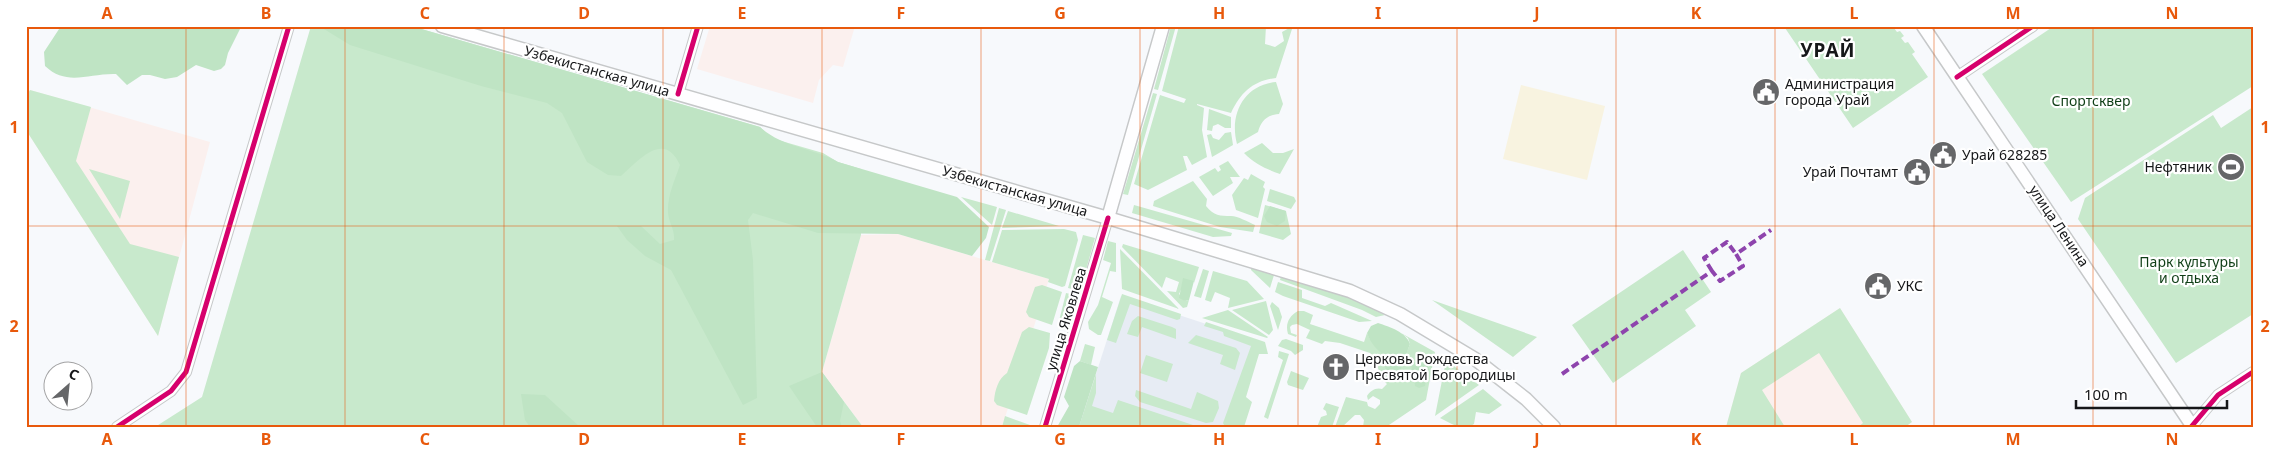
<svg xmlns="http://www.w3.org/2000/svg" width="2279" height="453" font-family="'Noto Sans',sans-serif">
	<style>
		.built { fill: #e7ecf4 }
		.education { fill: #fbf0ee }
		.green { fill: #c8e9cc }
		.forest { fill: #bfe4c4 }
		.sand { fill: #f8f3e0 }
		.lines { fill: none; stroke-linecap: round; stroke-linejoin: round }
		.minor-casing { stroke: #c6c8c9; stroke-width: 12 }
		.major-casing { stroke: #c6c8c9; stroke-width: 15 }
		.minor { stroke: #fefeff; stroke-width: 10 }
		.major { stroke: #fefeff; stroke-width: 12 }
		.quiet { stroke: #8e44ad; stroke-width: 4; stroke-dasharray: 8 4; stroke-linecap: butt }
		.cycleway-casing { stroke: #fff; stroke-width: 8 }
		.cycleway { stroke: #d6006c; stroke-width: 5 }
		.grid { fill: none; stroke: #e8590c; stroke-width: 1; stroke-opacity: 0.55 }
		.labels { text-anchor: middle; stroke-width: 4.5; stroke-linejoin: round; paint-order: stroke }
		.street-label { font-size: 14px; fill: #161719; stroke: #fff }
		.poi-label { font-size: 14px; fill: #161719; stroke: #fff; text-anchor: start }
		.park-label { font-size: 14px; fill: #0f3e16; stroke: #fff }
		.district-label { font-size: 19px; font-weight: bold; letter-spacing: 1px; fill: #161719; stroke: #fff }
		.neatline { fill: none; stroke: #e8590c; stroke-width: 2 }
		.grid-label { font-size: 16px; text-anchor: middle; font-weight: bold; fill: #e8590c }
	</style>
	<rect width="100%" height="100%" fill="#f7f9fc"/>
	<path class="built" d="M1121,296l134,44 -29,87h-147z"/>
	<path class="education" d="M710,26h145l-12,41 -10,-2 -14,15 -6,23 -116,-34z
		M30,90l180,52 -52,194 -132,-206v-33z
		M898,234l151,45 -47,148h-139l-41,-55 39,-137z
		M1840,308l72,114 -7,5h-179l15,-54z"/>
	<path class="green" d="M311,26h100l349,101 11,11 52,15 15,9 23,7v66l-39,137 41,55h-708l47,-30z
		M1171,26h5l-18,64 -4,-1z
		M1179,26h22l2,2 1,-2h62l-1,18 10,3 9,-6 -2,-9 11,-6 -17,52c-23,3 -35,14 -45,35l-34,-9v1l7,3 -2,22 5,27 -15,8 -5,-9h-4l4,14 -39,20 -14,-6 26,-89 24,8 2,-4 -24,-8z
		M1788,26h107l-1,2 3,4 3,-1 4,5 -3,2 4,5 3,-1 7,10 -3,2 16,23 -75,51 -68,-100z
		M2054,26h199v60l-182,116 -89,-128z
		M1276,82l7,22 -4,10c-12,1 -18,7 -21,18l-21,12c-8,-30 7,-59 39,-62z
		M30,90l61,17 -15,54 54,83 49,13 -21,79 -132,-206v-33z
		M1153,93l4,1 -29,101 -5,-1z
		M2253,107v207l-77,49 -98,-144 7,-21 128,-83 8,13z
		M1209,109l22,8v11h-6l-7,-4 -5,2 -1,5 -5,-1z
		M1231,132l2,13 -21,12 -5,-22 4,-1 2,4 6,2 6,-7z
		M1262,143l11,10h10l11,-4 -14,25c-14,-5 -25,-10 -36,-21z
		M1228,161l12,16h-10l3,6 -20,13 -14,-19 16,-9 3,4 3,-2 -2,-4z
		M89,169l41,12 -10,38z
		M1251,174l14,8 -2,5 2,2 -7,29 -22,-8 -4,-15 12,-17 4,2z
		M1193,181l14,18 -1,7c8,10 14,10 25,10 7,0 17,6 24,9l-2,7 -33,-5 -67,-21 1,-5z
		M1270,189l24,8 2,4 -5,8 -24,-8z
		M961,197l36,10 -5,18z
		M1134,205l98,28 -1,3 -18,1 -81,-24z
		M1265,205l21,6 5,23 -8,6 -24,-7z
		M999,208l7,2 -16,51 -5,-1z
		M1008,211l51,15 -57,2z
		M1064,229l12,3 2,8 -13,46 -3,1 -14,-5 1,-3 -57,-17 10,-32z
		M1083,235l12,3 -15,53 -12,-3z
		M1108,241l8,2v29l-6,-1 -8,26 11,5 -12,33h-3l-9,-6 -1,-7 10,-17 13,-42 -8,-3z
		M1123,244l76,23 -5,16v-2l-13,9 -2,4 6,7 4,-1 -2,7 -4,1 -16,-17 9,1 3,-10 -13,-5 -4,11 -40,-41z
		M1120,249l59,60 -57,-20z
		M1683,250l28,42 -26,18 11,16 -83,57 -41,-58z
		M1251,268l23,7 -4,13 -19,-18z
		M1203,269l6,2 -8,27 -7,-2z
		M1213,271l34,10 17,18 -36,9 2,-10 -15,-6 -4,10 -6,-2z
		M1281,276l72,23 32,16 -9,2 -14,-7 -82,-30z
		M1278,282l24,8v8l23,8 6,-3 41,18 -13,1 -76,-26 -8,-4z
		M1042,285l20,7 -10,33 -23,-8 -3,-5 9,-25z
		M1066,293l12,3 -10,31 -5,1 -5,-3z
		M1122,294l59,20 -1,5 -3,1 -47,-16 -14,39 -9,-3z
		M1432,300l105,37 -24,20z
		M1266,301l7,29 -4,5 -37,-25z
		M1272,302l7,6 3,9 -4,13 -8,-24z
		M1840,308l72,114 -7,5h-47l5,-4 -44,-70 -57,37 23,37h-59l15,-54z
		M1228,310l40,27 -1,1 -65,-20z
		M1298,311h6l9,4 -3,9 54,18 3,-9 3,6 33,20 -5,15 12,-30 -2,-6 -7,-5 34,19 -9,48 -40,27h-23l1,-7 -4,-5h-5l-13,12h-7l11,-30 21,5 1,4 7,3 5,-5v-4l-7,-4 -5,4 -1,-4c3,-5 9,-9 15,-7l5,-5 -6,-6 -6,-20 -5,-5 -30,-10 -15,-2 -3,3 -16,-6 4,-8 -13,-6 -5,1 -2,2 1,6 6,2 -1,2 -8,-3c-3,-10 1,-18 10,-23z
		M1138,316l34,11 4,2v10l-34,-12 -4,10 -11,-3 5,-13z
		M1206,322l59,20 3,12h-9l-13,43 6,5 -8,25h-19l-2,-4 28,-77 -27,-10 -1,-4 -19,-6z
		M1029,327l21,6 -1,15 -22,67 -30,-10 -3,-4c1,-11 4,-22 13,-28l15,-41z
		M1196,335l40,13 4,5 -5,17 -15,-6 3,-9 -35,-12z
		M1286,339l17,6v5l-8,5 -4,-4 -13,-5 4,-6z
		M1085,344l10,3 -4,18 -11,-4z
		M1279,351l10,3 -21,65 -4,-2 19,-57 -5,-3z
		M1146,355l27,9 -6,18 -27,-9z
		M1446,360l33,25 -44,31z
		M1291,371l18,7 -6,12 -15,-5 -1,-3z
		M1096,374v19l-4,13 21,7 5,-13 81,27h-120z
		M1483,389l19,16 -13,9 -13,-2 -2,12c-12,8 -23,-1 -34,-6z
		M1136,390l55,19 6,-17 21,9 1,7 -6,14 -7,1 -66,-21 -5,-6z
		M1326,403l13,4 -7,20h-15l4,-10 6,-2 -1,-4 -3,-2z
		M1005,416l25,9 2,2h-30z"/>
	<path class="forest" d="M61,26h180v1l-13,26 -3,12 -4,4 -7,2 -18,-6 -19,12 -12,2 -15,-4h-8l-15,10 -11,-11c-27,-1 -49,13 -71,-8l-1,-14z
		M319,26h92l349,101c21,20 53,21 78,35l119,35 32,30 -3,11 -14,18 -74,-22 -80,-1 -65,-20 -5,7 5,40 4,138 -14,7 -72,-135 -26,-14 -18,-16 -10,-14h24l19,18 14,-4c1,-10 -5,-17 -6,-27 -1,-17 7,-33 12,-48 -16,-35 -41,-5 -59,11l-13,-1 -21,-13 -25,-49 -15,-10 -66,-17 -131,-41z
		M1270,206l16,5 -1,10 -8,5 -10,-4 -3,-6z
		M1183,278l11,3 -5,19 -4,1 -6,-3z
		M1378,323c12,4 28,9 32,21l-11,30 -13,-3 -2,-9 2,-5c-9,-7 -15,-13 -19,-24l4,-7z
		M1418,360l11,7 -4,19 -6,2 -4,-2 -4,-22z
		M1080,361l18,6 -19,60h-22l12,-21 -5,-9 10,-31z
		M822,372l22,30 -4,19 2,6h-25l-28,-41z
		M521,394l24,1 35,32h-50l-5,-7z"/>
	<path class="sand" d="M1521,85l84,21 -18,74 -84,-21z"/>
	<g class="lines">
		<g class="minor-casing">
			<path id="minor" d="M1957,77l76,-51
				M678,94l20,-68
				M117,427l54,-36 15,-19 103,-346
				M1045,427l63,-209
				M2191,427l27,-32 35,-23"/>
		</g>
		<g class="major-casing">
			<path id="major" d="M442,26l666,192 242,73 50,23 75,45 51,40 28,28
				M1923,26l270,401
				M1108,218l55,-192"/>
		</g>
		<use href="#minor" class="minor"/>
		<use href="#major" class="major"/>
		<path class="quiet" d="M1712,271l-8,-13 23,-16 9,12
			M1562,374l150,-103 8,10 23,-15 -7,-12 35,-24"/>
		<g class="cycleway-casing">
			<path id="cycleway" d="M1957,77l76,-51
				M678,94l20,-68
				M117,427l54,-36 15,-19 103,-346
				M1045,427l63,-209
				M2191,427l27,-32 35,-23"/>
		</g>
		<use href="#cycleway" class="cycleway"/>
	</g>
	<path class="grid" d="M186,26v401M345,26v401M504,26v401M663,26v401M822,26v401M981,26v401M1140,26v401M1298,26v401M1457,26v401M1616,26v401M1775,26v401M1934,26v401M2093,26v401M26,226h2227"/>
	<defs>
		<g id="civic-disc" transform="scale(1.4375)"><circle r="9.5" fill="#656668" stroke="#fff"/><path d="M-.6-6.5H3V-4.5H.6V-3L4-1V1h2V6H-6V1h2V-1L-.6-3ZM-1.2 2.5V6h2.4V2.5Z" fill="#fff"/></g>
		<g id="stadium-disc" transform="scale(1.4375)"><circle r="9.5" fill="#656668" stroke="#fff"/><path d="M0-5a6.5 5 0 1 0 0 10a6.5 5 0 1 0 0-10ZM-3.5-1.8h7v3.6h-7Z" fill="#fff"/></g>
		<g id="church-disc" transform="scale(1.4375)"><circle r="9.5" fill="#656668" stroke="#fff"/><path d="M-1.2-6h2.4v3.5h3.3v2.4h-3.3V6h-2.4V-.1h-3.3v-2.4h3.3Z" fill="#fff"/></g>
	</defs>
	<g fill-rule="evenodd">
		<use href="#civic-disc" x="1766" y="92"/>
		<use href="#civic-disc" x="1943" y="155"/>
		<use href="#stadium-disc" x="2231" y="167"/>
		<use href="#civic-disc" x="1917" y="172"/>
		<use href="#civic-disc" x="1878" y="286"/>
		<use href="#church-disc" x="1336" y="367"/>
	</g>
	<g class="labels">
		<g class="street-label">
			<text transform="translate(597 71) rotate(16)" y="5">Узбекистанская улица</text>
			<text transform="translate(1015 191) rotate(16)" y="5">Узбекистанская улица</text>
			<text transform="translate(2059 226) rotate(56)" y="5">улица Ленина</text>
			<text transform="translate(1066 319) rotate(-73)" y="5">улица Яковлева</text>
		</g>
		<g class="poi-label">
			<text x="1785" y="89">Администрация<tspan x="1785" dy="16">города Урай</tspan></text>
			<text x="1962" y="160">Урай 628285</text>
			<text x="2212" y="172" text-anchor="end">Нефтяник</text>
			<text x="1898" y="177" text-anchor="end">Урай Почтамт</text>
			<text x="1897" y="291">УКС</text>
			<text x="1355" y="364">Церковь Рождества<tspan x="1355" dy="16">Пресвятой Богородицы</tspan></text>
		</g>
		<g class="park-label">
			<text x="2091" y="106">Спортсквер</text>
			<text x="2189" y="267">Парк культуры<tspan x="2189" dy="16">и отдыха</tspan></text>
		</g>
		<g class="district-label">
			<text x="1828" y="57">УРАЙ</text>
		</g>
	</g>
	<rect width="2279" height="453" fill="none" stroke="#ffffff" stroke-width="55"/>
	<g transform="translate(68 386) rotate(27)"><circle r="24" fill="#ffffff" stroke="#a2a2a3"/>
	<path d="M0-4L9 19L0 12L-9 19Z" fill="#656668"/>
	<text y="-8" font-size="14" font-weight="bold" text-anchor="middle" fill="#161719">С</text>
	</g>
	<path d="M2076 400v8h151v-8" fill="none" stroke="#161719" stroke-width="2.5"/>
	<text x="2084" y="400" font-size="15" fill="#161719" stroke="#ffffff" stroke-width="4" paint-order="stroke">100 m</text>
	<rect x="28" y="28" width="2224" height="398" class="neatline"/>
	<g class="grid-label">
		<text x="107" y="19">A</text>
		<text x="266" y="19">B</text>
		<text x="425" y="19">C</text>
		<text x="584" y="19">D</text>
		<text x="742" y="19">E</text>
		<text x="901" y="19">F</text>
		<text x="1060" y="19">G</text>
		<text x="1219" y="19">H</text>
		<text x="1378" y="19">I</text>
		<text x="1537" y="19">J</text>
		<text x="1696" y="19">K</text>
		<text x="1854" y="19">L</text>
		<text x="2013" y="19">M</text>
		<text x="2172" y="19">N</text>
		<text x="14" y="133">1</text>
		<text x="2265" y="133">1</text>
		<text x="14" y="332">2</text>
		<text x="2265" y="332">2</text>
		<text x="107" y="445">A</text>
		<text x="266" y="445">B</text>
		<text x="425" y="445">C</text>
		<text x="584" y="445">D</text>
		<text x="742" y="445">E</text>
		<text x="901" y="445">F</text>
		<text x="1060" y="445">G</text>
		<text x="1219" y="445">H</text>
		<text x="1378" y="445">I</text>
		<text x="1537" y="445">J</text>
		<text x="1696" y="445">K</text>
		<text x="1854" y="445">L</text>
		<text x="2013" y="445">M</text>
		<text x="2172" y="445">N</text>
	</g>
</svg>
